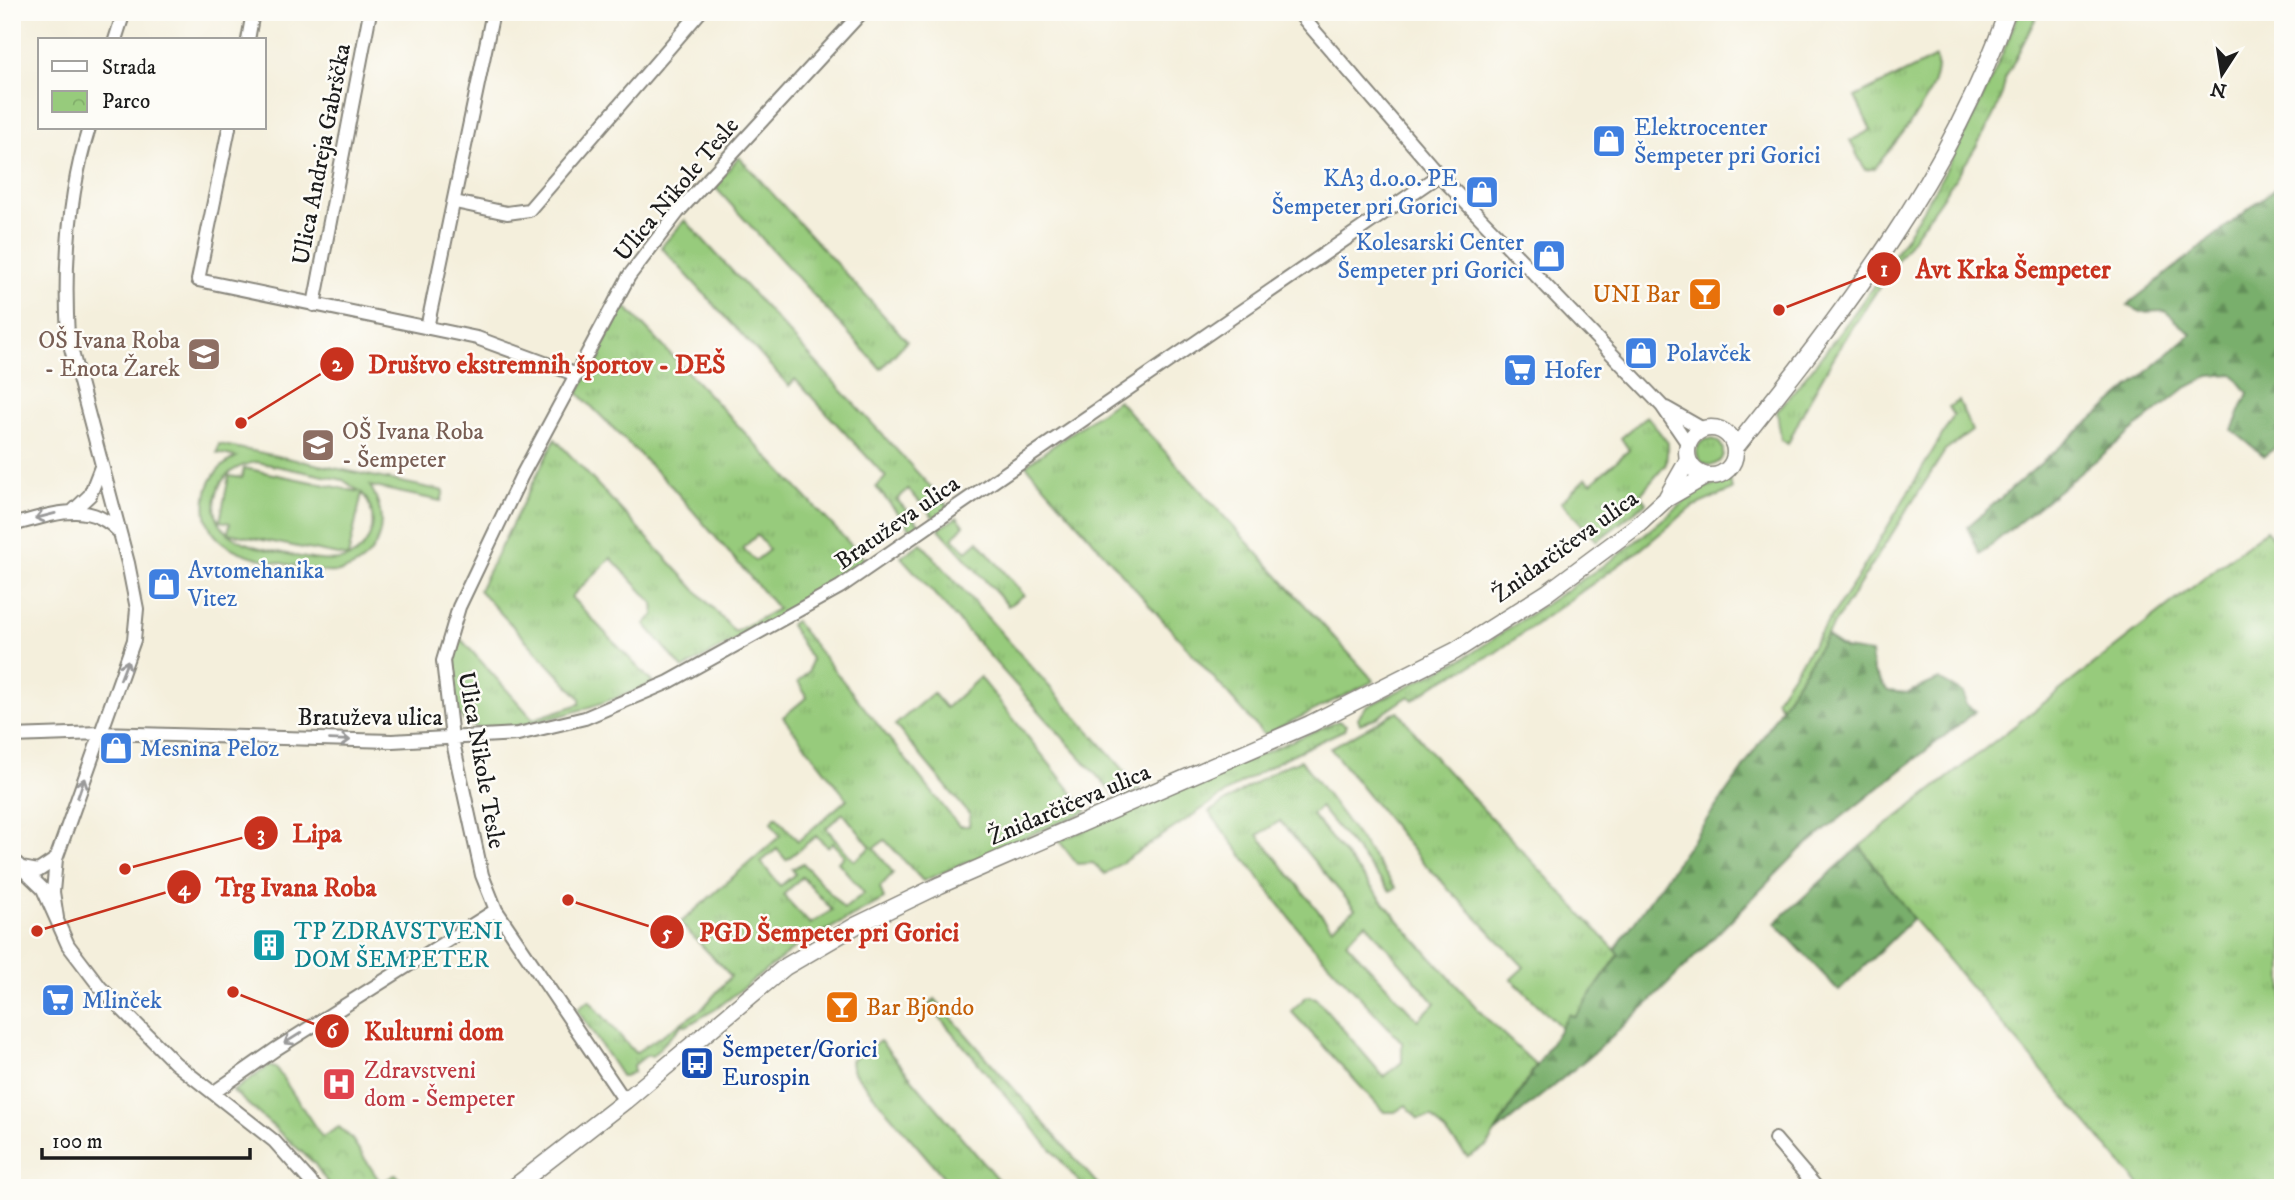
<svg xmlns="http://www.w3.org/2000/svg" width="2295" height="1200" font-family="'IM FELL DW Pica',serif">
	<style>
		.grass { fill: url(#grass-tufts); stroke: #5a744c; stroke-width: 2; fill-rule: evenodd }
		.forest { fill: url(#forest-firs); stroke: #4a6644; stroke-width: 2 }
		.park { fill: url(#park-crowns); stroke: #5a744c; stroke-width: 2 }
		.pitch { fill: #97cb7c; stroke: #5a744c; stroke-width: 2; fill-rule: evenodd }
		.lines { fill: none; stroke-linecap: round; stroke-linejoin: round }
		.minor-casing { stroke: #88867c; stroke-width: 16 }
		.tertiary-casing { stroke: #88867c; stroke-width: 19 }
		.minor { stroke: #fff; stroke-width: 12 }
		.tertiary { stroke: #fff; stroke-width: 16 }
		.oneway { stroke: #999 }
		.labels { text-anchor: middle; stroke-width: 5; stroke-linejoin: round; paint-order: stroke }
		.shop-label { font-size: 24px; fill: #366cbe; stroke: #fdfcf7; text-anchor: start }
		.street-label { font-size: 24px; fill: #1c1c1c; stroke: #fdfcf7 }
		.food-label { font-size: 24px; fill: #c56008; stroke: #fdfcf7; text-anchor: end }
		.education-label { font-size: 24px; fill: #785e54; stroke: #fdfcf7; text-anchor: end }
		.culture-label { font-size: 24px; fill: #0d838f; stroke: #fdfcf7; text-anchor: start }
		.transit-label { font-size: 24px; fill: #164399; stroke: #fdfcf7; text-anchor: start }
		.health-label { font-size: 24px; fill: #be3a42; stroke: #fdfcf7; text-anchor: start }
		.leader { fill: none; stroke: #c8321e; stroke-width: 2.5 }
		.callout-dot { fill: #c8321e; stroke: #fdfcf7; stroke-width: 2.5 }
		.mark-label { font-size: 21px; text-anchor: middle; font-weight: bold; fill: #fff }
		.callout-label { font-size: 26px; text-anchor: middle; font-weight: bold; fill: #c8321e; stroke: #fdfcf7; stroke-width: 5; stroke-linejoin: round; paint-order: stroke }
	</style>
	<defs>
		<pattern id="grass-tufts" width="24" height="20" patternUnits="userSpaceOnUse" patternTransform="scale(1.75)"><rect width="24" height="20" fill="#97cb7c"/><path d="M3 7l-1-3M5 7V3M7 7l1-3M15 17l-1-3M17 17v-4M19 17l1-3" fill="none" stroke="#82ae6b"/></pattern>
		<pattern id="forest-firs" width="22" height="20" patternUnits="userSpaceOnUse" patternTransform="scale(1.75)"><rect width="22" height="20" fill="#79af6c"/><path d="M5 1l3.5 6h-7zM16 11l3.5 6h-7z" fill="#628e58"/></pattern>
		<pattern id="park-crowns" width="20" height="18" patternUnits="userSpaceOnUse" patternTransform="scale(1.75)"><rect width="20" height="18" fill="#97cb7c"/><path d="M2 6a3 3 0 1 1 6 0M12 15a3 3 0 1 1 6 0" fill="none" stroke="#82ae6b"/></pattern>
	</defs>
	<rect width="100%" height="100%" fill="#fdfcf7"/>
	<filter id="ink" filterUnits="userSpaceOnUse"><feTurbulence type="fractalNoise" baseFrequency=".0143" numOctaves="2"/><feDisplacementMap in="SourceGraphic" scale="14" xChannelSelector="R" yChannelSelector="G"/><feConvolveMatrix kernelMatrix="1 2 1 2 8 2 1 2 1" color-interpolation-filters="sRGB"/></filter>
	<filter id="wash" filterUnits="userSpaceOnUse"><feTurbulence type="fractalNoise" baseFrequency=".00686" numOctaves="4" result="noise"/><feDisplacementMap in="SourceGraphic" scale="28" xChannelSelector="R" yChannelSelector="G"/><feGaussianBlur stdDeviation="1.57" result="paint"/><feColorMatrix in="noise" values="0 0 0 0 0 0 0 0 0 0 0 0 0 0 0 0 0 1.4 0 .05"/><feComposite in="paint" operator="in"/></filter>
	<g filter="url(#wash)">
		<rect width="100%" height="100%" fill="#f4efdc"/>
		<path class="grass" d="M2019,12h20l-34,67c-3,41 -64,119 -89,155 -47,67 -95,136 -128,210l-7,-4 -4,-29c101,-119 187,-252 242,-399z
			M1936,57c9,32 -42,86 -61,111l-10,2 -15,-29 21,-11 -16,-33z
			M739,157l168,184 -26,28 -167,-183z
			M685,220l265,288 -15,11 -27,-30 -11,11 25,27 -8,6 -38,-46 10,-10 -91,-98 -6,7 -128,-139z
			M624,305l246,260 -187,104 -38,-45 9,-9 -1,-12 -42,-45 -40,39 82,86c-29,14 -164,63 -188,39 -18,-18 -11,-62 -5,-84l73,81 47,-15v-6l-101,-108 76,-151 180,193 43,-23 -106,-122 -94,-94zM757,535l12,15 -14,11 -12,-13z
			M1118,400l256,281 -110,54 -238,-270z
			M1959,401l13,30 -27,20 -164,256 -5,-8 80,-119 98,-165 -5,-8z
			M1647,416l21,27 -2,21 -26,31 6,8 -49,38 -36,-39 25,-24 5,5 38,-33 -8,-12z
			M1697 452a13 13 0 1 1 26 0a13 13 0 1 1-26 0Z
			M1730,480l2,10 -40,17 -52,43 -145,103 -59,31 -23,16 -4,-4 -31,21 -18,7 -2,-6 8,-11 100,-50 153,-102 81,-66z
			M957,517l7,8 -11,13 14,13 11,-10 46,54 -16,11 -69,-77z
			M2266,530l17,20v638h-141l-229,-269 -53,-73z
			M921,543l220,246 -24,9 -216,-241z
			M795,621l164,205h10l1,-11 -75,-90 38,-32 13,15 34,-31 107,134 -164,70 -38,-41 -11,8 19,25 -13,14 4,12 -88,48 -80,62 -30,17 -3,-2 -31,32 -5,-1 -14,11 1,6 -12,5 -45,-68 12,-9 46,53 67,-44 29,-33 -51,-53 100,-87 -9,-14 5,-6 22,25 49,-42 -64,-82 24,-20 -9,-15 11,-11 2,-12 -21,-34zM843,813l28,34 -17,14 -28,-33zM816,836l12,11 5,-4 11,13 -6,6 26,31 -20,16 -41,-46 -11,6 3,5 -15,12 -19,-24 16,-13 9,11zM802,877l30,33 -22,14 -27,-29z
			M1398,711l40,50 181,193 -44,63 -6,-2 -8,12 -50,-48 13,-12 -105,-109 -89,-110z
			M1338,721l8,4 -2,5 -59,28 -47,27 -133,89 -12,-11 -16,1 -18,-23z
			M1301,760l95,128 -6,3 -70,-84 -8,8 93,113 80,89 51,48 -49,81 -19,11 -36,-40 -14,2 -12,-14 -11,7h-11l-93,-101 16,-15 9,2 68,79 18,-15v-20l-96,-103 -97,-127 70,-44zM1280,821l75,88 -23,19 -74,-93zM1366,923l69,80 -17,17 -72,-78z
			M935,999l166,189h-17l-155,-183z
			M880,1041l125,147h-52l-101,-118 -1,-10z"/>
		<path class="forest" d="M2283,182v260l-19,14 -32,-26 16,-37 -15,-19 -24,2 -25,13 -204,165 -13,-27 224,-193 -26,-23 -24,1 -14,-7z
			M1826,636l19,13 26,4 2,18 15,20 20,2 31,-14 25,14 1,11 11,7 -176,139 -149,151 -62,56 -94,76 74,-119 6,3 44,-62 -4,-6 127,-179z
			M1860,846l53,73 -74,72 -64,-68z"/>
		<path class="park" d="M269,1066l7,2 46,69 17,-10 12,11 30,45 15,-9 10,14h-75l-17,-25 -81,-72z"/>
		<path class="pitch" d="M219,444l225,47 -3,10 -71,-15c20,31 13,73 -27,85 -17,4 -36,-3 -53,-6 -37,-8 -91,-15 -84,-67 2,-20 13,-32 30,-41l-19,-4zM257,462l86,18 17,12 -116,-24 -2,10 -13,-2 -9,45 10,2 -2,10 120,24 14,-64c8,9 12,23 10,35 -10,44 -53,33 -85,26 -33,-7 -82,-15 -70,-61 5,-19 21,-28 40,-31z"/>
	</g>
	<g filter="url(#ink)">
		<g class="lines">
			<g class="minor-casing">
				<path id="minor" d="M1298,12l141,163 223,231 26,38
					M115,40l9,-28
					M248,40l5,-28
					M229,128l-31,152 279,58 100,37
					M455,202l52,11 22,-3 171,-198
					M314,305l56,-293
					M427,328l66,-316
					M1666,408l37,21
					M74,510l16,-15 11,-28
					M12,525c39,-10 77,-27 108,8
					M12,736l88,-3 292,8 126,-7 67,-16 84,-36 171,-95 599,-412
					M12,859l31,30 25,56 32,42 75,76 99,78 42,47
					M22,868l16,3 18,-12
					M57,918l-4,-26 3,-33 78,-219 3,-31 -9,-46 -60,-226c-4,-69 0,-143 21,-209
					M213,1093l63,-44 220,-139
					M625,1101l-129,-191 -14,-35 -30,-137 -9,-77 16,-54 62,-130 108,-201 49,-64 184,-200
					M1775,1139l42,49"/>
			</g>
			<g class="tertiary-casing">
				<path id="tertiary" d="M1687 452a24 24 0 1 1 48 0a24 24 0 1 1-48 0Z
					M1735,448c107,-134 215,-271 272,-436
					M1667,497l21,-37
					M513,1188l112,-87 160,-134 72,-42 83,-40 370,-161 145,-73 93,-59 90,-67 28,-26 40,-23"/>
			</g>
			<use href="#minor" class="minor"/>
			<use href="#tertiary" class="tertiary"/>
		</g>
		<defs><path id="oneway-shaft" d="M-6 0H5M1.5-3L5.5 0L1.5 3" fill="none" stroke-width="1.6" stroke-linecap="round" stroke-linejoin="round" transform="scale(1.75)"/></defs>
		<g class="oneway">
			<use href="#oneway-shaft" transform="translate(45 516) rotate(166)"/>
			<use href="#oneway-shaft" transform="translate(124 670) rotate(-69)"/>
			<use href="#oneway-shaft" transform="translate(340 740) rotate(2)"/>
			<use href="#oneway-shaft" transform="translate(81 788) rotate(-71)"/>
			<use href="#oneway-shaft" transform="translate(293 1038) rotate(148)"/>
		</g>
	</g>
	<defs>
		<g id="shop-square" transform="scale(1.75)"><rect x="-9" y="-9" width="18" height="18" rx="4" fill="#3f7fe0" stroke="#fdfcf7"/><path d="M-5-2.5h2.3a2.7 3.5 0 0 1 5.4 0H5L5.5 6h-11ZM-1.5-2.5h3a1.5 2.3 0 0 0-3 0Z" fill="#fff"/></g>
		<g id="bar-square" transform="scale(1.75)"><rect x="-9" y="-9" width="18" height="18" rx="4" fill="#e8710a" stroke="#fdfcf7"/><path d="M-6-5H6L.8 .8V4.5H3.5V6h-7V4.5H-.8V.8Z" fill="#fff"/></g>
		<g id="school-square" transform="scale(1.75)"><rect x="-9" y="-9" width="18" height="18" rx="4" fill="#8d6e63" stroke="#fdfcf7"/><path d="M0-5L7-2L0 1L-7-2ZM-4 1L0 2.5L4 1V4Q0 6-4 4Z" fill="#fff"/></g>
		<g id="supermarket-square" transform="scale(1.75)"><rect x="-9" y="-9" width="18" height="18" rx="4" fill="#3f7fe0" stroke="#fdfcf7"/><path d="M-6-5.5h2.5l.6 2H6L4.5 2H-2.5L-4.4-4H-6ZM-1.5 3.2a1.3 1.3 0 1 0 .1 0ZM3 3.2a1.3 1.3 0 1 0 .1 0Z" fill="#fff"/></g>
		<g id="building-square" transform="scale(1.75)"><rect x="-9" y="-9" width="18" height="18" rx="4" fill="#0f9aa8" stroke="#fdfcf7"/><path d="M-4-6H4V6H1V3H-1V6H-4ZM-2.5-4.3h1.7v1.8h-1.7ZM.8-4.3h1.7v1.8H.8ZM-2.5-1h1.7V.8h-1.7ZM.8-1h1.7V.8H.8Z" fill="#fff"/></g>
		<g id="bus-square" transform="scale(1.75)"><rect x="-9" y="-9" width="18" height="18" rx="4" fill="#1a4fb4" stroke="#fdfcf7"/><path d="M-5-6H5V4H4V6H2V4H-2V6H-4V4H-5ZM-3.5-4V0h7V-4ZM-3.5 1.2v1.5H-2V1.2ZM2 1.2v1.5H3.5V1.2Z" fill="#fff"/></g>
		<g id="hospital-square" transform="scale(1.75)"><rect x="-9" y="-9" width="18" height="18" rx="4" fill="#e0444e" stroke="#fdfcf7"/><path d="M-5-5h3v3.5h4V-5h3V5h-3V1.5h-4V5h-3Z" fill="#fff"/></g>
	</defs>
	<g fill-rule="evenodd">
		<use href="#shop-square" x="1609" y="141"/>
		<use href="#shop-square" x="1482" y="192"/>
		<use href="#shop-square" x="1549" y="256"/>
		<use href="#bar-square" x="1705" y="294"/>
		<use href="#shop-square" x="1641" y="353"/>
		<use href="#school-square" x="204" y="354"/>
		<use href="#supermarket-square" x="1520" y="370"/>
		<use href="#school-square" x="318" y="445"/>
		<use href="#shop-square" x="164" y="584"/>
		<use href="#shop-square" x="116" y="748"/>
		<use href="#building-square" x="269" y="945"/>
		<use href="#supermarket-square" x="58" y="1000"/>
		<use href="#bar-square" x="842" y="1007"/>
		<use href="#bus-square" x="697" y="1063"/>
		<use href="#hospital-square" x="339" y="1084"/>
	</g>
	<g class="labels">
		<g class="shop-label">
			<text x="1634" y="135">Elektrocenter<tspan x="1634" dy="28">Šempeter pri Gorici</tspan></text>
			<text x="1458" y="186" text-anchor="end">KA3 d.o.o. PE<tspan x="1458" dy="28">Šempeter pri Gorici</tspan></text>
			<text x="1524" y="250" text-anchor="end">Kolesarski Center<tspan x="1524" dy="28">Šempeter pri Gorici</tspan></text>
			<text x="1666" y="361">Polavček</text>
			<text x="1544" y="378">Hofer</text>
			<text x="188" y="578">Avtomehanika<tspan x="188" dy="28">Vitez</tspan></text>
			<text x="140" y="756">Mesnina Peloz</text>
			<text x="82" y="1008">Mlinček</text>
		</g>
		<g class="street-label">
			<text transform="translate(321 154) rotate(-79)" y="8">Ulica Andreja Gabrščka</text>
			<text transform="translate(676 189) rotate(-50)" y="8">Ulica Nikole Tesle</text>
			<text transform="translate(897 522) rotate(-35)" y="8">Bratuževa ulica</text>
			<text transform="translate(1565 546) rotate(-36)" y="8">Žnidarčičeva ulica</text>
			<text x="370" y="725">Bratuževa ulica</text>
			<text transform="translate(482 760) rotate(80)" y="8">Ulica Nikole Tesle</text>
			<text transform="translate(1069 804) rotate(-23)" y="8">Žnidarčičeva ulica</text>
		</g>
		<g class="food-label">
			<text x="1680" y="302">UNI Bar</text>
			<text x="866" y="1015" text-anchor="start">Bar Bjondo</text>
		</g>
		<g class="education-label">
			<text x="180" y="348">OŠ Ivana Roba<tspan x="180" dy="28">- Enota Žarek</tspan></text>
			<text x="342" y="439" text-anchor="start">OŠ Ivana Roba<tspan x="342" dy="28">- Šempeter</tspan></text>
		</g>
		<g class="culture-label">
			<text x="294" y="939">TP ZDRAVSTVENI<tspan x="294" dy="28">DOM ŠEMPETER</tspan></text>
		</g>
		<g class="transit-label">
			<text x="722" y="1057">Šempeter/Gorici<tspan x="722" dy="28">Eurospin</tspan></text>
		</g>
		<g class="health-label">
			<text x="364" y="1078">Zdravstveni<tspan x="364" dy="28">dom - Šempeter</tspan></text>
		</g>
	</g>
	<path class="leader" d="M1779 310L1884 269M241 423L337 364M125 869L261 833M37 931L184 887M568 900L667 932M233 992L332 1031"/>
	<g class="callout-dot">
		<circle cx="1779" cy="310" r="7"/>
		<circle cx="241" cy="423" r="7"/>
		<circle cx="125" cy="869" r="7"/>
		<circle cx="37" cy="931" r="7"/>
		<circle cx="568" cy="900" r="7"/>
		<circle cx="233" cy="992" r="7"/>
		<circle cx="1884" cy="269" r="18"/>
		<circle cx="337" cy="364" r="18"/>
		<circle cx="261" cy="833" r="18"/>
		<circle cx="184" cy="887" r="18"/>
		<circle cx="667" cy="932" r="18"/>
		<circle cx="332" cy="1031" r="18"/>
	</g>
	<g class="mark-label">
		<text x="1884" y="276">1</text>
		<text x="337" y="371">2</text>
		<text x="261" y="841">3</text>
		<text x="184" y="895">4</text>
		<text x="667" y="940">5</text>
		<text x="332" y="1038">6</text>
	</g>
	<g class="callout-label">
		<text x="2013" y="278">Avt Krka Šempeter</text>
		<text x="547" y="373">Društvo ekstremnih športov - DEŠ</text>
		<text x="317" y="842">Lipa</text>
		<text x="296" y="896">Trg Ivana Roba</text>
		<text x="829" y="941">PGD Šempeter pri Gorici</text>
		<text x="434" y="1040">Kulturni dom</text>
	</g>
	<rect width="2295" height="1200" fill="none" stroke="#fdfcf7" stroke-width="42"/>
	<rect x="38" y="38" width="228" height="91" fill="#fdfcf7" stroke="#a3a29f" stroke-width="2"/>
	<rect x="52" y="61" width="35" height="10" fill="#ffffff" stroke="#a3a29f" stroke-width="2"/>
	<text x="102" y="74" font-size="21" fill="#1c1c1c">Strada</text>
	<rect x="52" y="91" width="35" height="21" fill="url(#park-crowns)" stroke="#a3a29f" stroke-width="2"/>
	<text x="102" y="108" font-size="21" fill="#1c1c1c">Parco</text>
	<g transform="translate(2222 74) rotate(192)" stroke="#fdfcf7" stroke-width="5" paint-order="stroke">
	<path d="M0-5L12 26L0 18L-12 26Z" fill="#1c1c1c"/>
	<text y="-10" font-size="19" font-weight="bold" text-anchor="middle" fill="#1c1c1c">N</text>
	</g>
	<path d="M42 1148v10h208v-10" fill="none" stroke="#1c1c1c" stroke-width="3.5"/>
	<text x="52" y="1148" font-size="21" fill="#1c1c1c" stroke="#fdfcf7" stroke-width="5" paint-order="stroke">100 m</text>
</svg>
